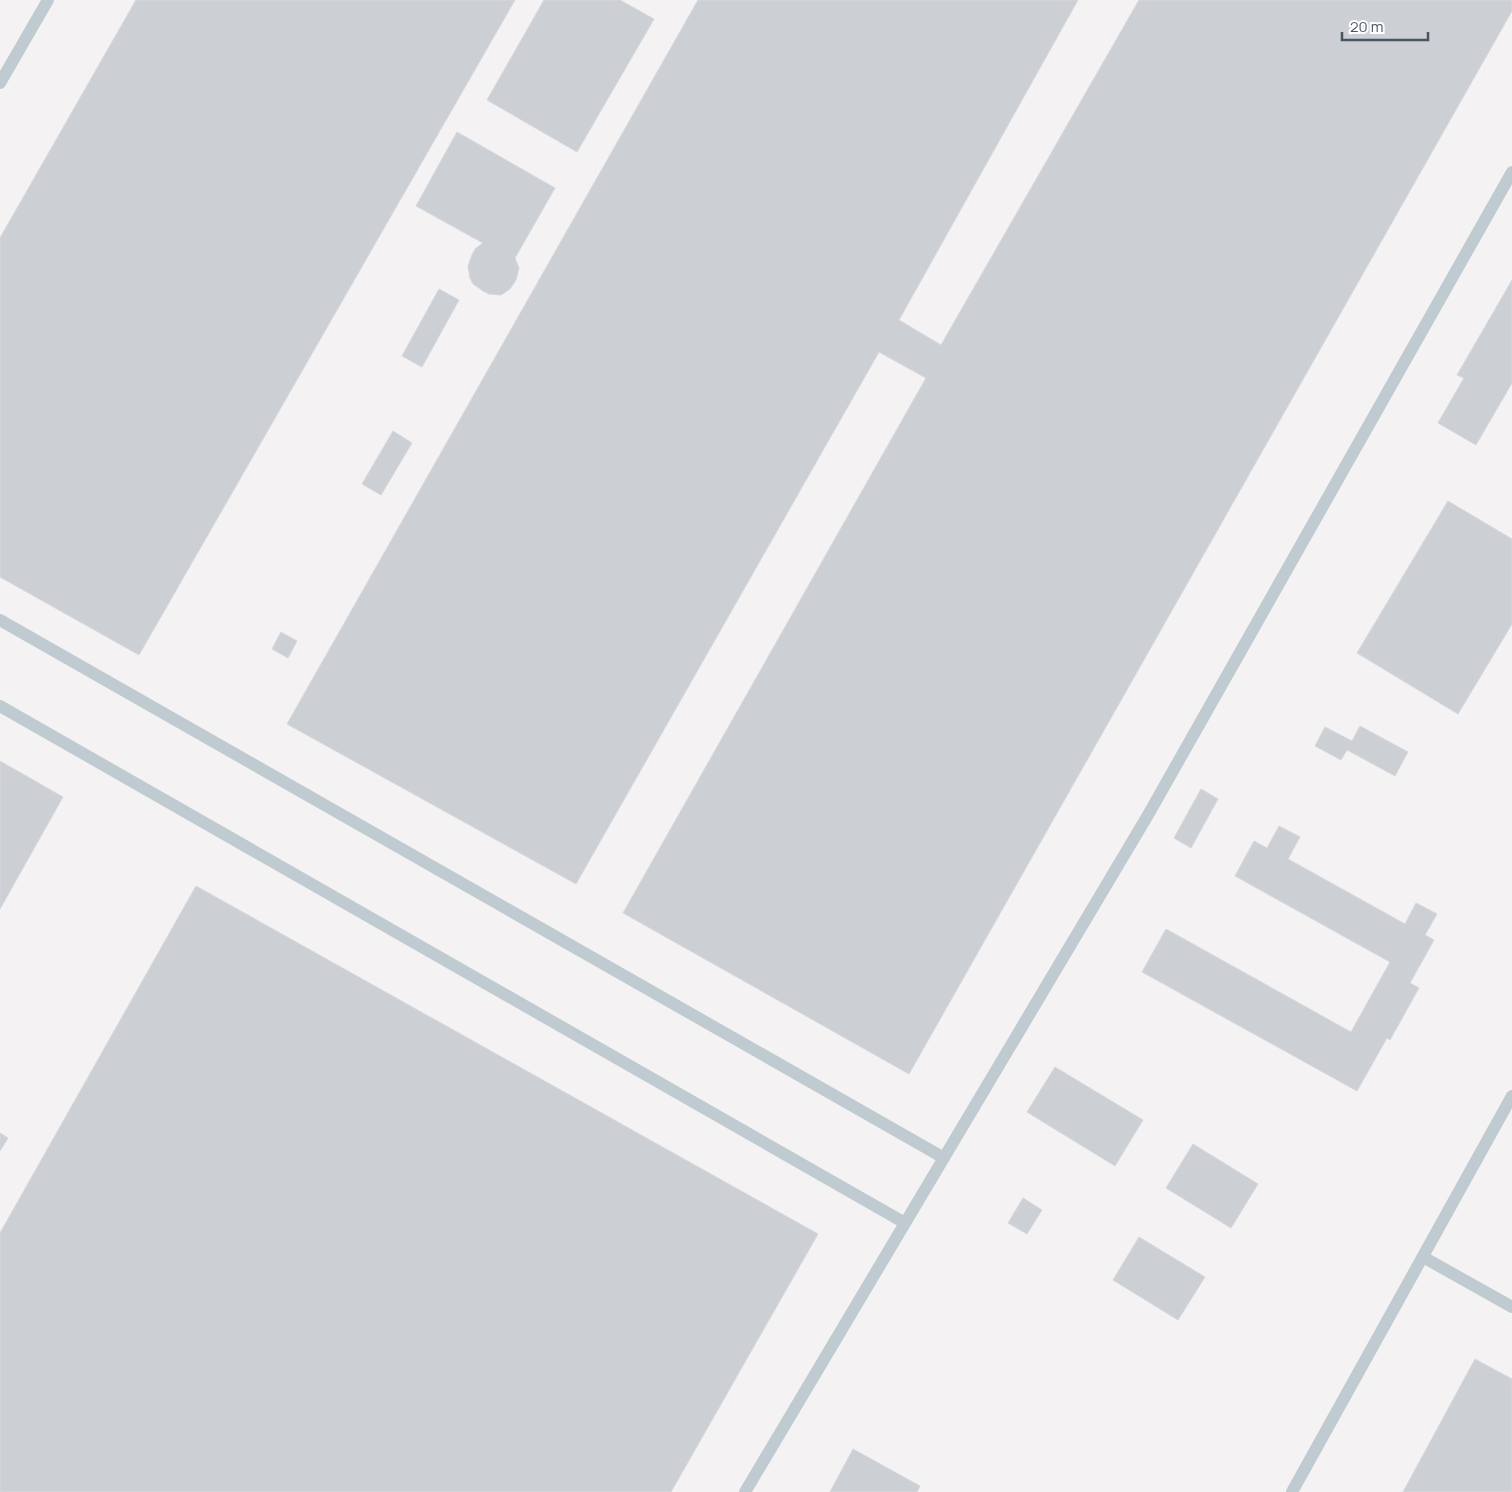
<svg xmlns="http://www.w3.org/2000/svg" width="1512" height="1492" font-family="Manrope,sans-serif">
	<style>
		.building { fill: #cccfd4; stroke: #d6d8dd }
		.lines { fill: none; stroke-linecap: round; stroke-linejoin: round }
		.lane { stroke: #c0cad1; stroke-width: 12 }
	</style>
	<rect width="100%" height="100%" fill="#f4f2f2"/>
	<path class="building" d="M136,0h379l-376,655 -139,-78v-339z
		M544,0h76l34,19 -77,133 -90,-52z
		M698,0h380l-179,320 42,25 198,-345h373v11l-603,1063 -286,-161 303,-535 -47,-26 -303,532 -289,-160z
		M457,132l98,56 -40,70 4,10 -3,12 -6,9 -9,6 -12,-1 -6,-3 -10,-7 -3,-6 -2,-12 4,-11 3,-6 8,-6 -67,-37z
		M1512,280v103l-36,62 -38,-22 26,-45 -7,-3z
		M439,289l20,11 -37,67 -20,-11z
		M393,431l19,12 -31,52 -19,-11z
		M1448,501l64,38v85l-54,90 -101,-61z
		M281,632l16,9 -9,17 -16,-9z
		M1360,726l48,26 -13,24 -48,-26 -6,10 -26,-14 10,-19 27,14z
		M0,761l63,36 -63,112z
		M1201,789l17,10 -27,49 -17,-10z
		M1279,826l21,11 -12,22 117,65 11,-21 21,11 -12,21 9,5 -24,43 9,5 -29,52 -3,-2 -30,53 -215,-119 24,-43 185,103 39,-70 -155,-86 19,-35 13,7z
		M196,886l622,348 -147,258h-671v-259z
		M1055,1067l88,53 -28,46 -88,-54z
		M0,1133l8,5 -8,13z
		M1193,1144l65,40 -27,44 -65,-40z
		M1023,1198l19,12 -15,24 -19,-11z
		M1139,1237l66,40 -27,43 -65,-40z
		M1475,1359l37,20v113h-109z
		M853,1449l67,37 -3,6h-87z"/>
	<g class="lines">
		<path class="lane" d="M0,83l48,-83
			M0,620l944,538
			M0,706l905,517
			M1423,1257l89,50
			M745,1492l403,-677 364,-643
			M1292,1492l220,-396"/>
	</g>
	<path d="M1342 32v8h86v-8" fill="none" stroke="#495660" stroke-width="2.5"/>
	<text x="1350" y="32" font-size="15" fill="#495660" stroke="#ffffff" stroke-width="4" paint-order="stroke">20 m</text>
</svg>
